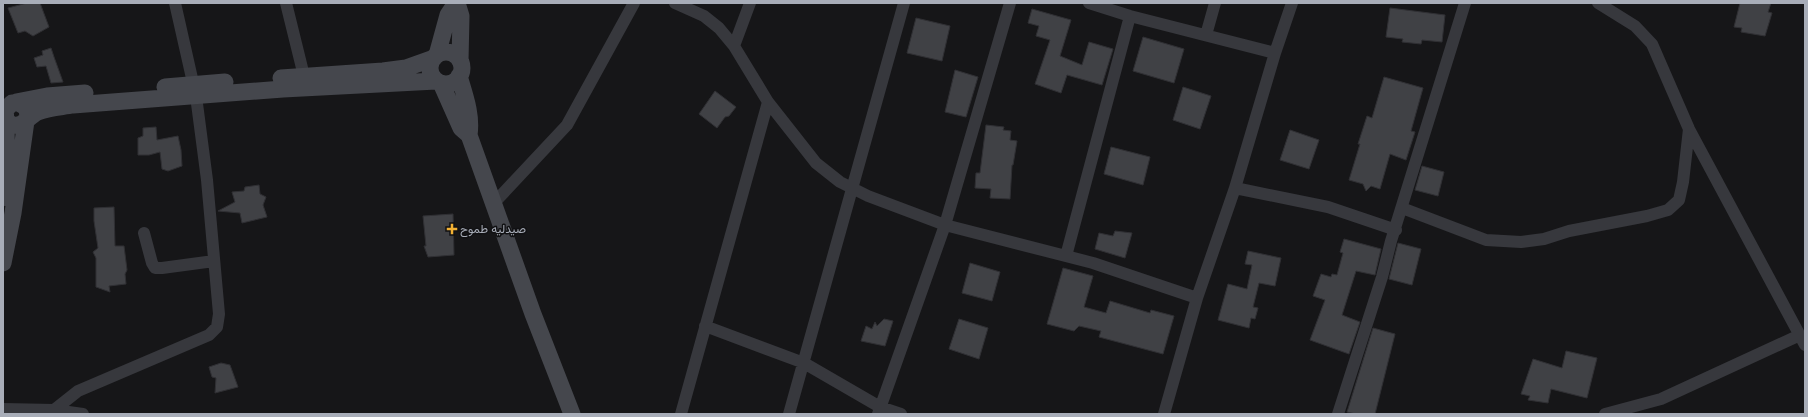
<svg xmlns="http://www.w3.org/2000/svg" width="1808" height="417" font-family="Mulish,Vazirmatn,sans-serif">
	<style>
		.building { fill: #404145; stroke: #303034 }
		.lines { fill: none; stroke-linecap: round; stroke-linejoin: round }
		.street { stroke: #37383d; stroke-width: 12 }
		.secondary { stroke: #45474d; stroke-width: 17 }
		.poi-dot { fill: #f2b134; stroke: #111113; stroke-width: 1.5 }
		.labels { text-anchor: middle; stroke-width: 3; stroke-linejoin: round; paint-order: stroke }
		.poi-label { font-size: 12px; fill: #a8adb8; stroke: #111113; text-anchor: start }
	</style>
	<rect width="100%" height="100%" fill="#161618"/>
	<path class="building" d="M27,3h13l9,24 -16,9 -8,-5 -7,2 -10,-25z
		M1740,3h31l-3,9 4,1 -7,23 -24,-4 1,-4 -8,-1z
		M1390,8l55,7 -3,27 -20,-2 -1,4 -19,-2 1,-3 -17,-2z
		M1032,9l39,11 -11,36 22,9 7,-23 24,7 -11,36 -35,-10 -6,18 -26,-9 15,-44 -14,-4 3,-10 -11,-3z
		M916,18l34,8 -8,35 -35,-8z
		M1143,37l41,12 -10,34 -41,-12z
		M51,48l3,9 9,25 -12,1 -5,-17 -9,1 -3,-9 9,-3 -1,-4z
		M955,70l23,7 -12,40 -21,-5z
		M1384,77l39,11 -12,43 4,1 -9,28 -16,-6 -10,35 -9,-3 -5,5 -3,-7 -14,-4 11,-36h-2l9,-28 5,2z
		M1183,87l28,9 -11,33 -27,-9z
		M715,91l21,16 -7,9 -4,1 -8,11 -18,-14z
		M986,125l18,2 -1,3 8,1 -1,9 7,1 -4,24h-1l-2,34 -20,-1 1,-9 -16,-1 1,-15h4z
		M156,127l1,13 21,-4 3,14 1,16 -14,5 -6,-2 -2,-17 -11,3h-11v-17l5,-2v-8z
		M1290,130l29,10 -10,29 -29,-9z
		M1111,147l39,10 -7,28 -39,-11z
		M1422,166l22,6 -6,24 -23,-6z
		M259,185l1,9 6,3 -3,8 4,12 -25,6 -2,-10 -22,-2 17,-9 -3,-10 12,-1 1,-4z
		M114,207l1,39h9l3,24 -2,4 1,10 -17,2 1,6 -14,-5v-29l-3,-6 5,-4 -4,-27v-13z
		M453,214l1,41 -26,2 -4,-11h2l-3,-30z
		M1115,231l17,2 -7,25 -30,-9 4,-16 14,3z
		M1344,239l37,10 -6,26 -19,-4 -14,44 18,7 -11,32 -39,-14 15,-40 -12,-4 8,-22 10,3 1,-3 5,1 6,-22 -3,-1z
		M1398,243l23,6 -9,36 -23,-6z
		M1248,251l33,7 -6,28 -16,-3 -6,24 5,1 -3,11 -4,-1 -2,10 -31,-8 10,-36 19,5 5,-24 -7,-1z
		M970,263l30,9 -8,29 -30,-8z
		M1063,268l30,8 -9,31 22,6 4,-12 40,12 1,-3 23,6 -11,38 -64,-17 2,-6 -22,-5 -5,5 -27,-7z
		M884,319l9,2 -8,25 -24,-5 5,-15 6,3 3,-7 2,4z
		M959,319l29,9 -9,31 -30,-10z
		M1373,328l22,6 -20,80h-19l-9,-2z
		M1566,351l31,7 -10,40 -36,-9 -3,14 -20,-3 2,-4 -9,-2 12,-35 29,9z
		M221,363l9,2 8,22 -23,6 1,-15 -4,-1 -3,-10z"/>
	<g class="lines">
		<path class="street" d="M286,3l18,73
			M675,3l29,13 15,12 15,18 34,56 48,61 24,19 28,14 77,29 148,38 104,35
			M1089,3l41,13 145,37
			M1598,3l37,23 17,18 37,85 116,216
			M1206,35l9,-32
			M734,46l16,-43
			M1235,188l93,19 68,23
			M493,204l74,-79 67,-122
			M1402,208l84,32 35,2 23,-3 25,-8 78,-15 21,-6 11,-10 4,-18 6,-53
			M144,233l8,30 3,5h7l52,-7
			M1066,256l64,-240
			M705,326l99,37 76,44 21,7
			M3,409l51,1 29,4
			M54,410l24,-19 131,-56 8,-8 2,-13 -12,-134 -11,-84 -21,-93
			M681,414l87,-312
			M789,414l115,-411
			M878,414l67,-189 65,-222
			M1164,414l33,-116 38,-110 40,-135 17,-50
			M1338,414l44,-137 9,-36 74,-238
			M1605,414l56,-15 139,-64"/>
		<path class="secondary" d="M457,3l4,13 -1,45
			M430 68a16 16 0 1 1 32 0a16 16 0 1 1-32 0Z
			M437,55l11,-40 8,-12
			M459,76c6,20 13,39 10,59l64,179 39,100
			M281,78l102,-7 23,-3 28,-10
			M441,83l20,45 8,7
			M165,87l60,-5
			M16,102l31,-6 38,-3
			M28,118l-1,-10 -8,-5h-7l-7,7 1,10c3,3 6,6 11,5 6,0 14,-10 21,-13 11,-5 24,-5 35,-7l210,-16 153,-8
			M6,120l1,78
			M3,263l10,-50 13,-92"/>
	</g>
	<path class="poi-dot" d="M450 223h4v4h4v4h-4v4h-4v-4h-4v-4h4z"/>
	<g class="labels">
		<g class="poi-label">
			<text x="460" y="233">صيدليه طموح</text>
		</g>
	</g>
	<rect width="1808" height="417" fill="none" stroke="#a8adb8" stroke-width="8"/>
</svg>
